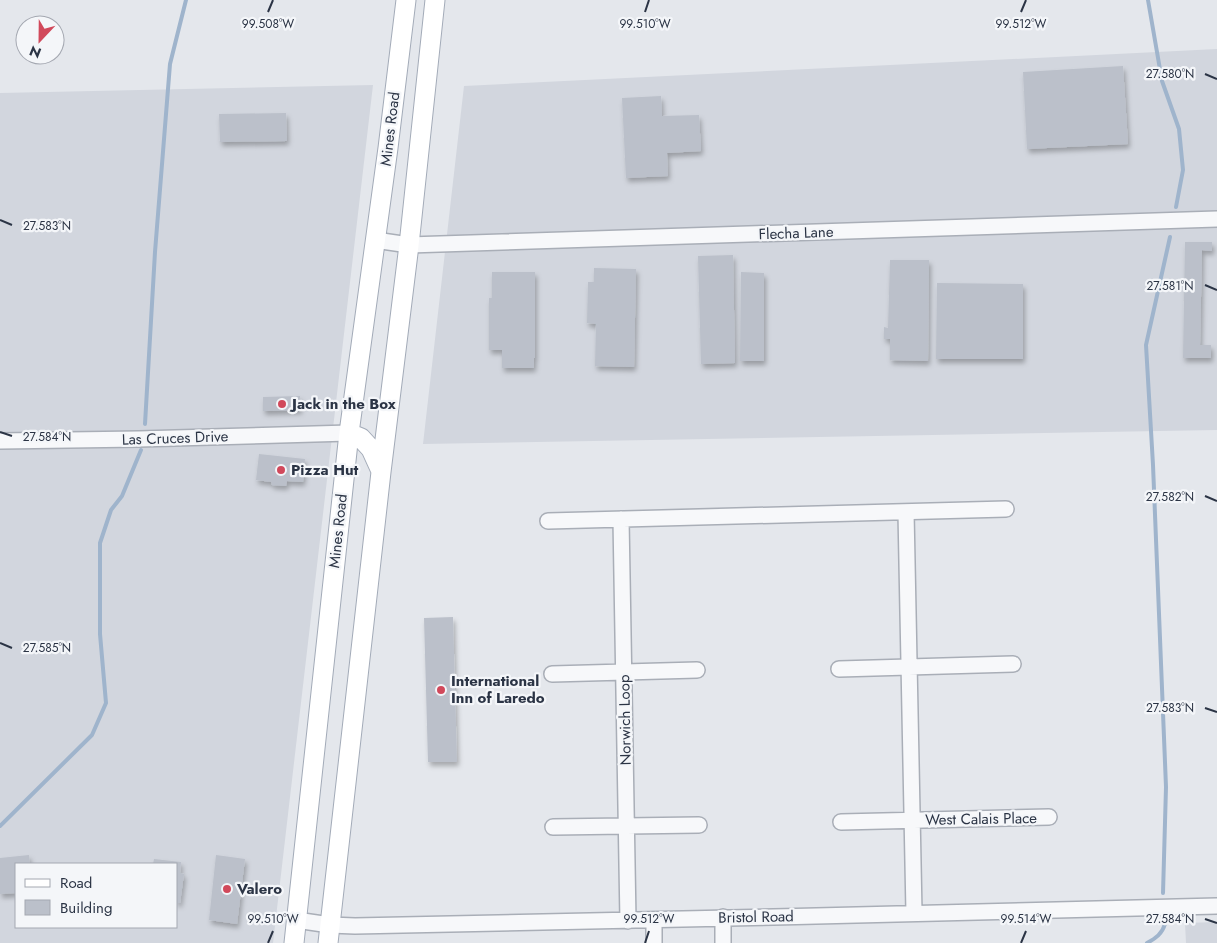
<svg xmlns="http://www.w3.org/2000/svg" width="1217" height="943" font-family="Jost,sans-serif">
	<style>
		.built { fill: #d2d6de; fill-rule: evenodd }
		.lines { fill: none; stroke-linecap: round; stroke-linejoin: round }
		.stream { stroke: #9fb4cc; stroke-width: 4 }
		.building { fill: #bbc0ca; filter: url(#shadow) }
		.minor-casing { stroke: #a9aeb7; stroke-width: 18 }
		.major-casing { stroke: #a3abb8; stroke-width: 21 }
		.minor { stroke: #f7f8fa; stroke-width: 15 }
		.major { stroke: #fff; stroke-width: 19 }
		.ticks { fill: none; stroke: #2b3445; stroke-width: 2 }
		.poi-dot { fill: #d1495b; stroke: #f4f6f9; stroke-width: 2 }
		.labels { text-anchor: middle; stroke-width: 4.5; stroke-linejoin: round; paint-order: stroke }
		.street-label { font-size: 15px; fill: #2b3445; stroke: #f4f6f9 }
		.poi-label { font-size: 15px; font-weight: bold; fill: #2b3445; stroke: #f4f6f9; text-anchor: start }
		.ticks-label { font-size: 12px; text-anchor: middle; fill: #2b3445; stroke: #f4f6f9; stroke-width: 4.5; stroke-linejoin: round; paint-order: stroke }
	</style>
	<defs>
		<filter id="shadow"><feDropShadow dx="2" dy="4" stdDeviation="2.5" flood-color="#0004"/></filter>
	</defs>
	<rect width="100%" height="100%" fill="#e4e7ec"/>
	<path class="built" d="M1217,49v381l-794,14 41,-358z
		M373,85l-100,858h-273v-850zM16,864h160v63h-160z
		M1217,922v21h-31l-1,-20z"/>
	<g class="lines">
		<path class="stream" d="M1148,0l14,81 17,48 4,41 -7,37
			M145,424l10,-172 15,-188 16,-64
			M0,826l92,-91 14,-32 -6,-69v-91l11,-33 11,-14 19,-46
			M1163,893l3,-106 -13,-322 -7,-120 24,-108
			M1147,943c9,-5 15,-9 18,-19"/>
	</g>
	<path class="building" d="M1123,66l5,78 -101,5 -4,-77z
		M661,96l1,20 37,-1 2,36 -34,2 1,23 -42,2 -4,-80z
		M286,113l1,28 -67,1 -1,-28z
		M1185,242h27v9l-10,-1 -2,95h11v13h-28z
		M733,255l2,108 -34,1 -3,-108z
		M890,260h39l-1,101 -38,-1v-21h-6v-12l4,1z
		M594,268l42,1 -2,98 -39,-1 1,-42 -9,-1 1,-41h6z
		M492,272h43v86h-1v10h-32v-18h-13v-52h3z
		M741,272l23,1v88h-24z
		M937,283l86,1v75h-87z
		M300,396v14l-37,1v-14z
		M259,454l46,5 -2,23 -16,-1 -1,5 -14,-1 -1,-3 -15,-2z
		M453,617l4,145h-29l-4,-144z
		M29,855l1,9h-14v29l-16,1v-36z
		M216,855l29,4 -8,65 -28,-4z
		M154,859l27,3 -1,11 4,1 -4,29h-4v-39h-23z"/>
	<g class="lines">
		<g class="minor-casing">
			<path id="minor" d="M375,240l34,5 808,-26
				M0,441l139,-2 210,-6
				M906,512l8,401
				M621,519l7,402
				M548,521l458,-12
				M839,669l174,-5
				M552,674l145,-4
				M841,822l208,-5
				M553,827l146,-2
				M723,917v26
				M296,920l34,5 25,1c287,-5 575,-13 862,-20
				M654,943v-23"/>
		</g>
		<g class="major-casing">
			<path id="major" d="M349,433l12,5 10,11 10,22
				M294,943l55,-510 39,-285 18,-148
				M328,943l53,-471 28,-227 26,-245"/>
		</g>
		<use href="#minor" class="minor"/>
		<use href="#major" class="major"/>
	</g>
	<path class="ticks" d="M268,12l5,-12M645,12l4,-12M1021,12l5,-12M1205,74l12,5M0,220l12,5M1205,285l12,5M0,432l12,4M1205,496l12,5M0,643l12,5M1205,708l12,4M1205,919l12,4M268,943l5,-12M645,943l4,-12M1021,943l5,-12"/>
	<g class="poi-dot">
		<circle cx="282" cy="404" r="5"/>
		<circle cx="281" cy="470" r="5"/>
		<circle cx="441" cy="690" r="5"/>
		<circle cx="227" cy="889" r="5"/>
	</g>
	<g class="labels">
		<g class="street-label">
			<text transform="translate(390 129) rotate(-83)" y="5">Mines Road</text>
			<text transform="translate(796 233) rotate(-2)" y="5">Flecha Lane</text>
			<text transform="translate(175 438) rotate(-2)" y="5">Las Cruces Drive</text>
			<text transform="translate(338 531) rotate(-84)" y="5">Mines Road</text>
			<text transform="translate(625 720) rotate(-91)" y="5">Norwich Loop</text>
			<text transform="translate(981 819) rotate(-1)" y="5">West Calais Place</text>
			<text transform="translate(756 917) rotate(-1)" y="5">Bristol Road</text>
		</g>
		<g class="poi-label">
			<text x="292" y="409">Jack in the Box</text>
			<text x="291" y="475">Pizza Hut</text>
			<text x="451" y="686">International<tspan x="451" dy="17">Inn of Laredo</tspan></text>
			<text x="237" y="894">Valero</text>
		</g>
	</g>
	<g class="ticks-label">
		<text x="268" y="28">99.508°W</text>
		<text x="645" y="28">99.510°W</text>
		<text x="1021" y="28">99.512°W</text>
		<text x="1170" y="78">27.580°N</text>
		<text x="47" y="230">27.583°N</text>
		<text x="1170" y="290">27.581°N</text>
		<text x="47" y="441">27.584°N</text>
		<text x="1170" y="501">27.582°N</text>
		<text x="47" y="652">27.585°N</text>
		<text x="1170" y="712">27.583°N</text>
		<text x="1170" y="923">27.584°N</text>
		<text x="273" y="923">99.510°W</text>
		<text x="649" y="923">99.512°W</text>
		<text x="1026" y="923">99.514°W</text>
	</g>
	<rect x="15" y="863" width="162" height="65" fill="#f4f6f9" stroke="#a4a8b1"/>
	<rect x="25" y="879" width="25" height="8" fill="#ffffff" stroke="#a4a8b1"/>
	<text x="60" y="888" font-size="15" fill="#2b3445">Road</text>
	<rect x="25" y="900" width="25" height="15" fill="#bbc0ca" stroke="#a4a8b1"/>
	<text x="60" y="913" font-size="15" fill="#2b3445">Building</text>
	<g transform="translate(40 40) rotate(202)"><circle r="24" fill="#f4f6f9" stroke="#a4a8b1"/>
	<path d="M0-4L9 19L0 12L-9 19Z" fill="#d1495b"/>
	<text y="-8" font-size="14" font-weight="bold" text-anchor="middle" fill="#2b3445">N</text>
	</g>
</svg>
